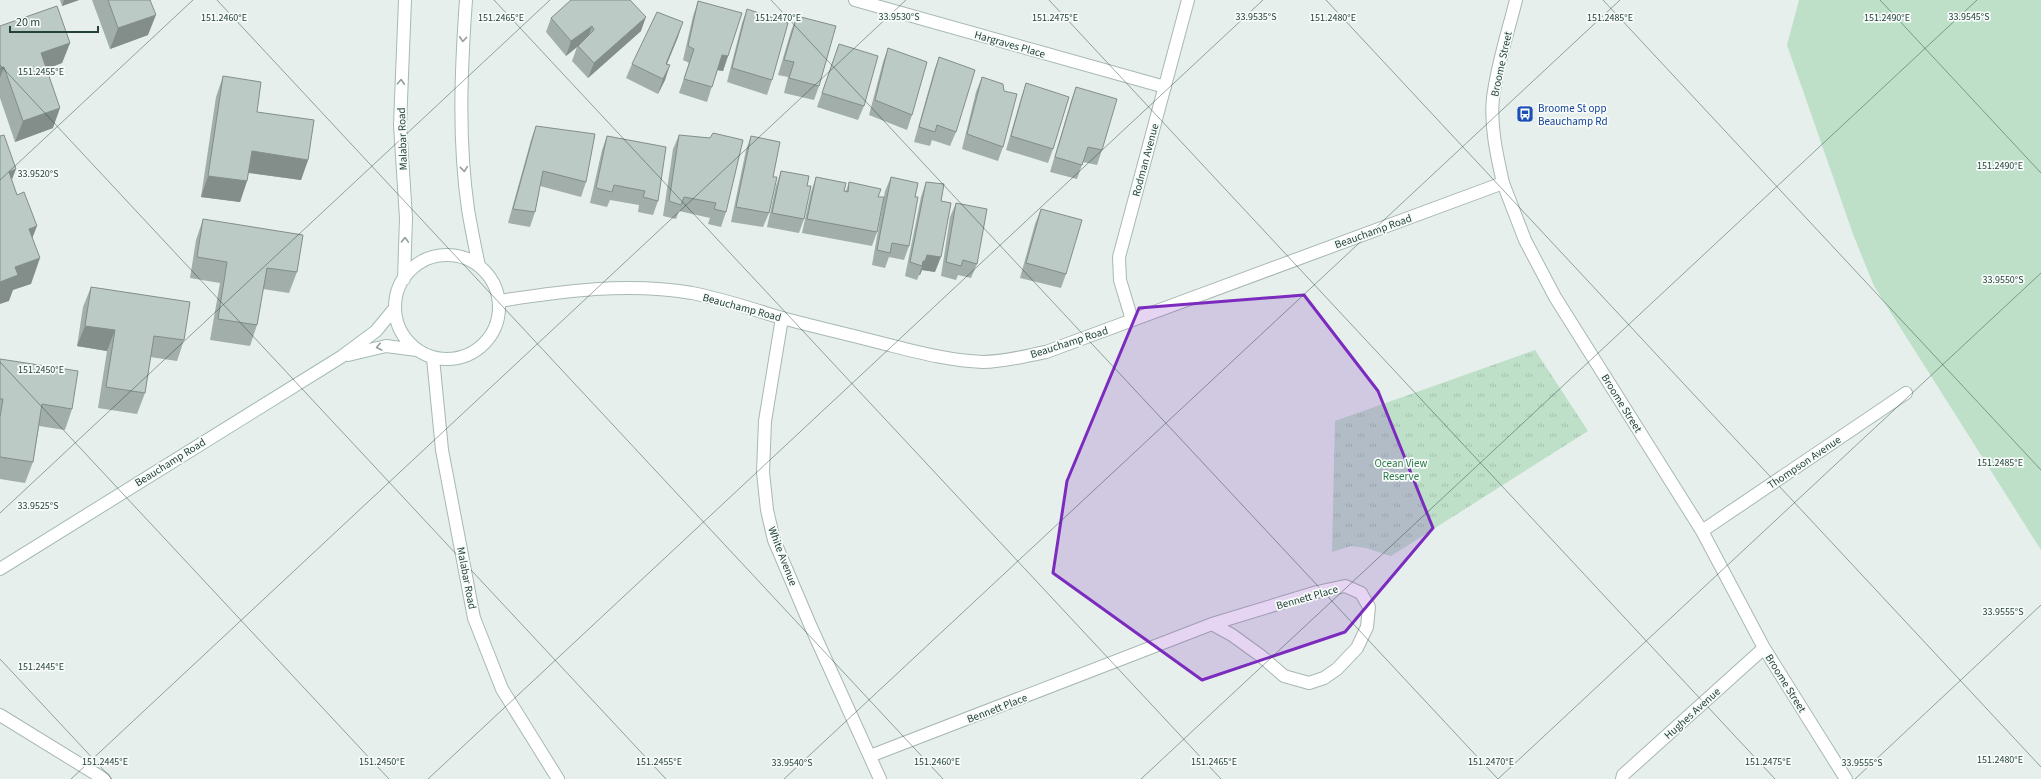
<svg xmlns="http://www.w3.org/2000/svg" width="2041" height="779" font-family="'Source Sans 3',sans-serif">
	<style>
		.green { fill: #bfe0c8 }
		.park { fill: url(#park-tufts) }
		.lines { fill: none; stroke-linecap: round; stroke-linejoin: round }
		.minor-casing { stroke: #a8b8b2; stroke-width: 14 }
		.tertiary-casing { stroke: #a8b8b2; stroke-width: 14 }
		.secondary-casing { stroke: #a4bbb3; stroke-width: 14 }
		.minor { stroke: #fff; stroke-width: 12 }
		.tertiary { stroke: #fff; stroke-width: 12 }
		.secondary { stroke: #fff; stroke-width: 12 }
		.wall { fill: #a1aea9 }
		.shaded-wall { fill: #838d89 }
		.building { fill: #bbcac4; stroke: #838d89 }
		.oneway { stroke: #92a09c }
		.marked { fill: #7b2cbf; fill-opacity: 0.2; stroke: #7b2cbf; stroke-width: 3; stroke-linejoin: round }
		.ticks { fill: none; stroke: #24423a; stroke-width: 1; stroke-opacity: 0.45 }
		.labels { text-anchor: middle; stroke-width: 3.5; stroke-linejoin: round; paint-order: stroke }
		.street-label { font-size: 11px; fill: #24423a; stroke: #f7fbf9 }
		.transit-label { font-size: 11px; fill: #164399; stroke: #f7fbf9; text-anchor: start }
		.park-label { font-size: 11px; fill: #2d7a4b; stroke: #f7fbf9 }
		.ticks-label { font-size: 10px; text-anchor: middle; fill: #24423a; stroke: #f7fbf9; stroke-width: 3.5; stroke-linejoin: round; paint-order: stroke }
	</style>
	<defs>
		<pattern id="park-tufts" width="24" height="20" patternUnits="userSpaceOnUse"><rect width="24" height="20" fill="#bfe0c8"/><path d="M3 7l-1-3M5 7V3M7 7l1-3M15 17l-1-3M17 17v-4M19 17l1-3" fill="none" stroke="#a4c1ad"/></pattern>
	</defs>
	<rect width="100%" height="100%" fill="#e6efeb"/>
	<path class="green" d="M1799,0h242v550l-167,-264 -21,-52 -66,-189z"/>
	<path class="park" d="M1535,350l53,81 -197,125 -25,-8 -15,-2 -19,6 3,-131z"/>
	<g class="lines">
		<g class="minor-casing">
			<path id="minor" d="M855,0l310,87
				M1503,183l22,57 30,57 147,234 62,117 82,131
				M782,318l-17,103 -2,51 4,38 7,30 37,87 69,152
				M1132,320l-12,-40 -1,-23 69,-257
				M433,358l9,92 32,168 28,71 56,90
				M1702,531l204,-138
				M0,715l104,64
				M870,756l342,-132 105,-32 28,-6 16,7 8,14 -2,20 -10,21 -20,21 -13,9 -15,5 -25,-7 -23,-20 -29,-21 -20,-11
				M1622,779l1,-4 141,-127"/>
		</g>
		<g class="tertiary-casing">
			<path id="tertiary" d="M499,301c64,-10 128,-19 193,-8 31,6 60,16 90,25 34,9 69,17 103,26 32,8 65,17 98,18 21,0 42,-6 63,-10l457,-169c-6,-27 -13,-57 -10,-85 4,-33 15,-66 23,-98"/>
		</g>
		<g class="secondary-casing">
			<path id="secondary" d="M466,0c-5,69 -8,140 2,209 3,19 7,38 11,57
				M395 307a52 52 0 1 1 104 0a52 52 0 1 1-104 0Z
				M404,279l2,-61 -6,-93 5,-125
				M348,355l38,-9 31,4
				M0,569l341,-212 35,-26 19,-23"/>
		</g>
		<use href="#minor" class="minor"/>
		<use href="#tertiary" class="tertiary"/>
		<use href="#secondary" class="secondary"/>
	</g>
	<path class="wall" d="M60,0h19l-17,6z
		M92,0h58l-2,35 -38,14z
		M698,1l30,55 -5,15 -6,-1 -10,32 -28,-9 10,-30 -6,-3 10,-44z
		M747,9l25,71 -5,15 -40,-13 15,-59z
		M797,16l22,70 -5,14 -30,-7 4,-16 -10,-2 13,-44z
		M551,18l90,13 -53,47 -16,-17 5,-14 -11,9 -20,-24z
		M0,26l70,17 -8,20 -15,6 6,59 -38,14 -15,-44z
		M678,37l-11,27 -2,16 -7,14 -32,-16 6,-14z
		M839,44l25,62 -6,14 -41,-13z
		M888,48l24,67 -5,15 -38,-15 14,-53z
		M939,57l17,75 -6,14 -18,-6 -2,6 -16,-4 20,-71z
		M223,76l34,36 51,48 -7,20 -53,-7 -1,8 -7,21 -39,-5 15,-100z
		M982,77l21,70 -5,14 -36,-12 14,-57z
		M1026,83l27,66 -5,14 -42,-13 15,-52z
		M1076,87l26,63 -5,15 -14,-3 -6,17 -27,-7 21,-71z
		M536,126l50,56 -5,15 -41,-11 -5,26 -5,15 -22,-4 23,-83z
		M679,135l47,77 -5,15 -13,-3 2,-6 -31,-7 -3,8 -13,-3 10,-67z
		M607,136l51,65 -5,14 -15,-3 1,-7 -29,-5 -3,7 -17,-4 12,-53z
		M751,136l18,77 -6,14 -32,-5 15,-72z
		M781,171l26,15 -3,33 -5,14 -32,-6 9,-41z
		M816,177l30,14 3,-9 29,15 -1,35 -5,14 -70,-13 9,-41z
		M891,177l24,20 -6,49 -5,14 -15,-3 -4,11 -13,-3 13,-74z
		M926,182l15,19 -6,71 -13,-2 -2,5h-1l-2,5 -12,-4 16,-79z
		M956,203l21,61 -6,14 -13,-3 -2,5 -15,-4 9,-59z
		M1041,209l25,65 -5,14 -41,-10 15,-54z
		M203,219l94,53 -8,21 -26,-4 -6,36 -7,21 -40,-6 10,-57 -30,-5 6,-38z
		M91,287l93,53 -7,21 -27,-4 -5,36 -8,21 -39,-6 9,-57 -30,-5 6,-39z
		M0,359l72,50 -7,21 -26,-4 -6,36 -8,21 -25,-4z"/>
	<path class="shaded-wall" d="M64,0h15l-17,6z
		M156,15l-8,20 -38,14 8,-21z
		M646,17l-5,14 -53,47 6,-15z
		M683,22l-5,15 -17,41 5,-14z
		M592,26l-5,15 -9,5 -1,1 -11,9 5,-15z
		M70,43l-8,20 -28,10 7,-20z
		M722,55l6,1 -5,15 -6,-1z
		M670,65l-5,15 -7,14 5,-15z
		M4,67l-4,11v-10z
		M60,108l-7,20 -38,14 8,-21z
		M252,151l56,9 -7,20 -57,-8z
		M16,169l-10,26 3,-23z
		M208,176l39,5 -7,21 -39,-5z
		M37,226l-10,26 2,-23z
		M927,255l14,2 -6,15 -13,-2 -2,5h-1l3,-9 1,-5z
		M40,258l-9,26 -18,6 -4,11 -9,3v-22l15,-15z
		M85,326l30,4 -8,21 -30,-5z"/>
	<path class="building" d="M108,0h42l6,15 -38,13z
		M571,0h59l16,17 -52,46 -16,-17 16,-16 -2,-4 -21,15 -20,-23z
		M698,1l44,12 -14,43 -6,-1 -10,32 -28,-8 10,-30 -6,-3z
		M57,6l13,37 -29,10 19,55 -37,13 -19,-54 -4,1v-42z
		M747,9l41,14 -16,57 -40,-12z
		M657,12l26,10 -17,42 4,1 -7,14 -31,-15z
		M797,16l39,10 -17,60 -30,-8 5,-16 -10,-2z
		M839,44l39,12 -14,50 -42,-13z
		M888,48l39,14 -15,53 -37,-15z
		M939,57l36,13 -19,62 -19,-7 -2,7 -16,-5z
		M223,76l38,6 -4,30 57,8 -6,40 -56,-9 -5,30 -39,-5z
		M982,77l21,7 1,7 13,3 -14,53 -36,-13z
		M1026,83l43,14 -16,52 -42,-13z
		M1076,87l41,12 -15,51 -14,-3 -6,18 -27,-8z
		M536,126l59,8 -9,48 -43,-11 -8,41 -22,-3z
		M713,133l30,7 -17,72 -12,-3 2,-6 -32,-6 -3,8 -12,-4 10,-66 31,3z
		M4,135l12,34 -7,3 8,23 7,-3 13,34 -8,3 11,29 -25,9 3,8 -18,7v-146z
		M607,136l59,11 -8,54 -15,-4 2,-6 -31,-6 -2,7 -16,-4z
		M751,136l29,6 -7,35h4l-8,36 -33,-6z
		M781,171l28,5 -2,10h4l-7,33 -32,-6z
		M816,177l30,6 -2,8 4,1 1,-10 32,7 -3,8h6l-7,35 -70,-13z
		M891,177l27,6 -3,14h3l-9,49 -17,-3 -2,10 -13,-3z
		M926,182l18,2 -3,17 10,2 -10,54 -14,-2 -2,6h-2l-1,5 -12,-4z
		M956,203l31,6 -10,55 -14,-4 -2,6 -15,-4z
		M1041,209l41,11 -16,54 -40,-11z
		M203,219l100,16 -6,37 -30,-4 -10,57 -39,-6 9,-57 -30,-5z
		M91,287l99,15 -6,38 -30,-4 -9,57 -39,-6 9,-57 -30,-4z
		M0,359l78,12 -6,38 -30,-5 -9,58 -33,-5v-40l3,-18h-3z"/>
	<defs><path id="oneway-chevron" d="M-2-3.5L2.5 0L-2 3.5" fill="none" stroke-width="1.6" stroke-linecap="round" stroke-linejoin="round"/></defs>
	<g class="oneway">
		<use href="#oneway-chevron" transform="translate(463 39) rotate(94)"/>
		<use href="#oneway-chevron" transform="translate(401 82) rotate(-87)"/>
		<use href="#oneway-chevron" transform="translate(464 169) rotate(84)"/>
		<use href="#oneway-chevron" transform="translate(405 240) rotate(-88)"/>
		<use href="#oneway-chevron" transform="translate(379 347) rotate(167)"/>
	</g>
	<path class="marked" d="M1304,295l74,96 55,137 -88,104 -143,48 -149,-107 14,-92 72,-173z"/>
	<path class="ticks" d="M217,0l726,779M494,0l727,779M771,0l727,779M1049,0l726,779M1326,0l715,767M1603,0l438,470M1880,0l161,173M0,65l666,714M0,180l193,-180M0,362l389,417M0,513l550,-513M0,659l112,120M71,779l835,-779M428,779l835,-779M784,779l836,-779M1141,779l836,-779M1498,779l543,-506M1855,779l186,-174"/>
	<defs>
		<g id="bus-square" transform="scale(0.9)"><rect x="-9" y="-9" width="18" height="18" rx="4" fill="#1a4fb4" stroke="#f7fbf9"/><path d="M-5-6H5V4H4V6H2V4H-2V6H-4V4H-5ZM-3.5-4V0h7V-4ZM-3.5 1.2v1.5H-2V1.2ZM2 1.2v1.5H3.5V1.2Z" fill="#fff"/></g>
	</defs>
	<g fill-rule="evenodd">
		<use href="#bus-square" x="1525" y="114"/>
	</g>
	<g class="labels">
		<g class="street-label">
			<text transform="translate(1010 44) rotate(16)" y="4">Hargraves Place</text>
			<text transform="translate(1501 64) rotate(-78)" y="4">Broome Street</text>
			<text transform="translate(402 139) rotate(-92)" y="4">Malabar Road</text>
			<text transform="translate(1145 160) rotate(-75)" y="4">Rodman Avenue</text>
			<text transform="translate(1373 231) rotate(-20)" y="4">Beauchamp Road</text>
			<text transform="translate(742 307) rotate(15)" y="4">Beauchamp Road</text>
			<text transform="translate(1069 342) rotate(-18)" y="4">Beauchamp Road</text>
			<text transform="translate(1622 403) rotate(58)" y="4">Broome Street</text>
			<text transform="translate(170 462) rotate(-32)" y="4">Beauchamp Road</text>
			<text transform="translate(1804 462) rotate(-34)" y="4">Thompson Avenue</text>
			<text transform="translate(783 556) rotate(69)" y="4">White Avenue</text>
			<text transform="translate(467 578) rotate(79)" y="4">Malabar Road</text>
			<text transform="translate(1307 597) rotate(-16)" y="4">Bennett Place</text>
			<text transform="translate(1786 683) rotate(58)" y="4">Broome Street</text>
			<text transform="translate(997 708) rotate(-21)" y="4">Bennett Place</text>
			<text transform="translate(1692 713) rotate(-42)" y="4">Hughes Avenue</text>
		</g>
		<g class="transit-label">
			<text x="1538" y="112">Broome St opp<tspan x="1538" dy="13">Beauchamp Rd</tspan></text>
		</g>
		<g class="park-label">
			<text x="1401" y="467">Ocean View<tspan x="1401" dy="13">Reserve</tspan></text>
		</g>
	</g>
	<g class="ticks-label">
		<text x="899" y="20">33.9530°S</text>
		<text x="1256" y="20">33.9535°S</text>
		<text x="1969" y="20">33.9545°S</text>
		<text x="224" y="21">151.2460°E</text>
		<text x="778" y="21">151.2470°E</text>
		<text x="1055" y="21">151.2475°E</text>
		<text x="1333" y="21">151.2480°E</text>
		<text x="1610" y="21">151.2485°E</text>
		<text x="1887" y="21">151.2490°E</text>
		<text x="501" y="21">151.2465°E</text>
		<text x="41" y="75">151.2455°E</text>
		<text x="2000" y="169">151.2490°E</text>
		<text x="38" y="177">33.9520°S</text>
		<text x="2003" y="283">33.9550°S</text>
		<text x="41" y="373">151.2450°E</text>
		<text x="2000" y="466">151.2485°E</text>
		<text x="38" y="509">33.9525°S</text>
		<text x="2003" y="615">33.9555°S</text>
		<text x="41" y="670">151.2445°E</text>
		<text x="2000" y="763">151.2480°E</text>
		<text x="105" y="765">151.2445°E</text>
		<text x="382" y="765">151.2450°E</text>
		<text x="659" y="765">151.2455°E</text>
		<text x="937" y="765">151.2460°E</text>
		<text x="1214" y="765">151.2465°E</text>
		<text x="1491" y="765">151.2470°E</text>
		<text x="1768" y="765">151.2475°E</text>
		<text x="792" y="766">33.9540°S</text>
		<text x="1862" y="766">33.9555°S</text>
	</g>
	<path d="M10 26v6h88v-6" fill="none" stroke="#24423a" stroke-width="2"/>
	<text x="16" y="26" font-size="12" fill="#24423a" stroke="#f7fbf9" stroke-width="3" paint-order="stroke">20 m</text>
</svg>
